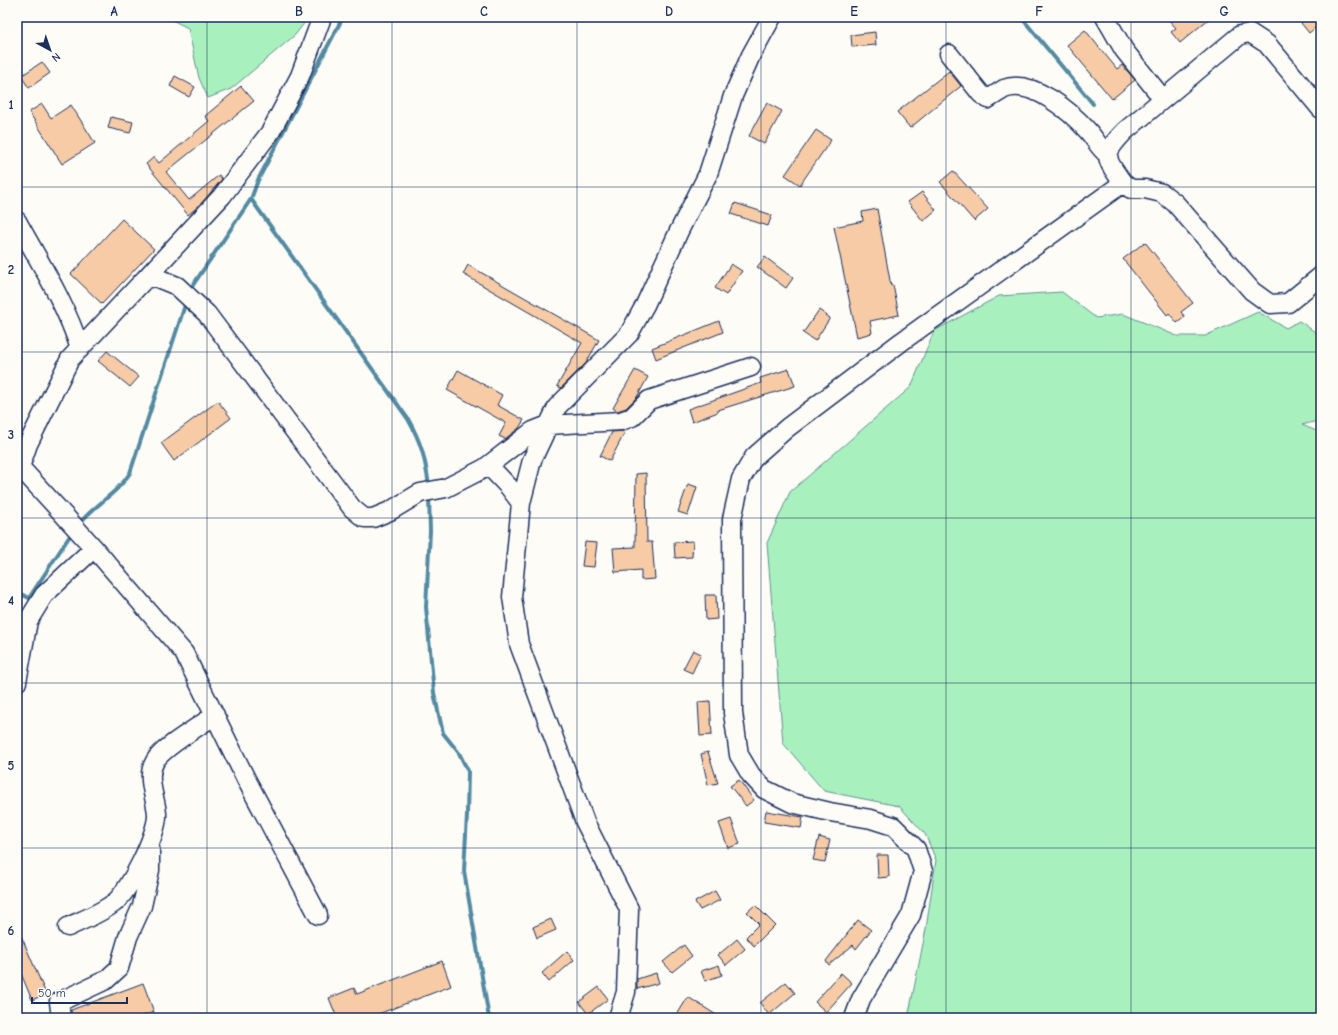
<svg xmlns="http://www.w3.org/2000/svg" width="1338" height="1035" font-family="'Comic Neue',sans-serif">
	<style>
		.green { fill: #a8f1bf; stroke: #62908e }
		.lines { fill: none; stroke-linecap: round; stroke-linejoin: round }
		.stream { stroke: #528aa1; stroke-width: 4 }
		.building { fill: #f6cba5; stroke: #1b2f5e }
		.minor-casing { stroke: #1b2f5e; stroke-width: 21 }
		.minor { stroke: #fdfcf7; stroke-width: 18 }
		.grid { fill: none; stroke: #1b2f5e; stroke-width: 1; stroke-opacity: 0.55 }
		.neatline { fill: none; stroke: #1b2f5e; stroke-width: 1.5 }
		.grid-label { font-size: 13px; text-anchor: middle; font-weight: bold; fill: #1b2f5e }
	</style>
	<rect width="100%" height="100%" fill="#fdfcf7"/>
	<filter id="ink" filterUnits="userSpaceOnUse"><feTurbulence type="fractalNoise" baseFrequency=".025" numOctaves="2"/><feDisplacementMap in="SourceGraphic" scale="8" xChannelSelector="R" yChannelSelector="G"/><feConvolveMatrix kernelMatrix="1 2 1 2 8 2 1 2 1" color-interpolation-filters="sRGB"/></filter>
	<g filter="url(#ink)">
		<path class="green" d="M166,17h143l-14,18 -64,54 -23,9 -9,-20 -11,-50z
			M1062,292l34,26 27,-4 54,22h28l53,-24 28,16 13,-7 22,15v84l-19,5 19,8v585h-413l18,-89 10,-69 -11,-26 -26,-28 -75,-15 -41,-48 -16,-200 23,-51 121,-105 23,-56 65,-35z"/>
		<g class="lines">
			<path class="stream" d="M343,17l-85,163 -7,19 157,220c14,25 17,39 21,67
				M1021,17l72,87
				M189,291l62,-92
				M429,495l1,36 -4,76 8,86 9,40 16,20 9,18 -1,44 -3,56 25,147
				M79,524c16,-20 37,-29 51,-51l56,-171
				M17,592l12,6 44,-67"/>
		</g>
		<path class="building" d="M1166,17h45l-31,26 -9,-11 5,-4z
			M1299,17h22v6l-12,10 -8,-10 2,-2z
			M1085,30l32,39 5,-4 13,15 -23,19 -45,-54z
			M875,32l1,13 -24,2 -1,-12z
			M42,62l8,11 -21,15 -8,-12z
			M949,71l12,15 -51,42 -13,-16z
			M175,76l20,11 -6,10 -19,-11z
			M241,86l13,15 -88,71 23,28 30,-25 3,4 -22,26 -12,10 -42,-51 8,-7 5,6 50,-42 -4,-5z
			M767,103l15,8 -18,33 -15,-8z
			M42,104l9,14 20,-13 24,38 -33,21 -33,-52z
			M111,117l22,5 -3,11 -22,-5z
			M816,130l15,10 -31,45 -15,-10z
			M953,171l35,38 -14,12 -34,-39z
			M922,192l14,18 -13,11 -15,-19z
			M735,203l37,12 -4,11 -37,-12z
			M877,209l14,77 2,-1 6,30 -29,6 2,12 -15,4 -23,-110 29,-6 -1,-9z
			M122,219l32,30 -52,55 -31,-30z
			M1145,242l48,61 -12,9 4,5 -8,6 -8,-10 -2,2 -44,-56z
			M765,257l28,21 -7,10 -29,-21z
			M731,264l11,7 -16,24 -11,-7z
			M468,265l131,75 -13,23 -25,25 -4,-2 25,-43 -119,-69z
			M819,310l11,8 -15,23 -12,-8z
			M719,321l4,11 -67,27 -4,-11z
			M107,351l32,26 -9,10 -32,-26z
			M789,369l6,17 -77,24v2l-26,10 -4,-13 73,-26 -1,-5z
			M458,370l44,25 -5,10 27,15 -5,8 -14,11 -6,-3 7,-13 -59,-33z
			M635,370l13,7 -11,20 -11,11 -9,3 -4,-3z
			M218,401l13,17 -57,43 -13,-18z
			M624,431l1,1 -15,29 -10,-5 12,-24z
			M646,473l1,69h5l3,37 -14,1v-10l-26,2 -2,-24 22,-1 1,-73z
			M688,484l9,3 -9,28 -10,-3z
			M693,541l-1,16 -17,1 -1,-16z
			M585,542l12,1 -3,24 -12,-1z
			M705,595h11l1,24 -11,1z
			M693,650l8,4 -9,19 -9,-4z
			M710,701l2,34 -12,1 -2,-34z
			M708,752l10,31 -10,2 -7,-31z
			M739,780l15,20 -8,6 -16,-20z
			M766,811l37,6 -2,11 -37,-6z
			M731,819l9,25 -12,4 -9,-25z
			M819,837l11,3 -5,22 -12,-2z
			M877,855h11l1,22 -11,1z
			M715,891l5,9 -20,10 -5,-8z
			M755,905l20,20 -21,21 -8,-9 13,-13 -12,-12z
			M551,919l5,11 -19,8 -4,-11z
			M858,920l13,10 -15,19 -3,-4 -24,20 -3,-4z
			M17,926l29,68 -14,6 -15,-36z
			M737,939l8,10 -19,16 -8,-10z
			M684,945l8,11 -20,16 -9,-10z
			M567,951l7,9 -25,22 -7,-9z
			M442,961l9,25 -83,32h-31l-8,-20 25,-10 3,6z
			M719,965l3,10 -17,6 -4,-10z
			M656,973l3,10 -22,6v-10z
			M841,973l11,10 -26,29 -11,-10z
			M786,982l9,11 -26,22 -9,-12z
			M143,983l11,29 -18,6h-64l-1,-8z
			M599,987l9,12 -20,15 -9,-12z
			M688,997l33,21h-46z"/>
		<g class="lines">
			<g class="minor-casing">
				<path id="minor" d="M1105,17l19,33 39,49
					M949,54l32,40 7,5c5,-3 11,-7 16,-10 28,-11 67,23 84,42 7,8 11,17 20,24
					M1123,183l8,6h14l17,4 13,10 77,88 18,13 18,-1 33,-27
					M17,221c23,42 49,83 63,128
					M145,279l77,-83 49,-65 29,-55 22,-59
					M489,466l20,21 12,16
					M20,467l8,-23 42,-85 75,-80 10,-2 22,9 30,28 145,194 12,10h9l17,-7 30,-18 26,-5 39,-20 48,-37 15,-6 73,-4 11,-4 17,-17 102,-33
					M17,471l3,-4 74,81 90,105 62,126 72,136
					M17,682l11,-61 16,-26 50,-47
					M68,927c15,-7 33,-14 46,-24 15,-11 44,-70 43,-89 -1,-17 -12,-36 -2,-53 8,-14 45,-35 60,-46
					M61,1018l-2,-16 47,-22 13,-12 9,-31 14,-31 8,-36v-23
					M618,1018l8,-26 3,-83 -44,-87 -66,-178 -7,-47 9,-94 11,-43 25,-53 72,-73 16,-29 34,-74 29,-57 25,-78 18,-41 21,-38
					M854,1018l7,-19 50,-84 12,-44 -7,-22 -23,-23 -22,-7 -41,-7 -38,-9 -28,-14 -13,-14 -12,-20 -6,-42 -1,-194 9,-40 13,-22 33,-29 114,-86 222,-159c-19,-26 -21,-28 2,-52l115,-96 10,-2 17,11 54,65"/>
			</g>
			<use href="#minor" class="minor"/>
		</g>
	</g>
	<path class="grid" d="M207,17v1001M392,17v1001M577,17v1001M761,17v1001M946,17v1001M1131,17v1001M17,187h1304M17,352h1304M17,518h1304M17,683h1304M17,848h1304"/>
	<rect width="1338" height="1035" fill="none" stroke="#fdfcf7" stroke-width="44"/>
	<g transform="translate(50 50) rotate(140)" stroke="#fdfcf7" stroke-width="3" paint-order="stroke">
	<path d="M0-3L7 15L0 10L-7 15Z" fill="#1b2f5e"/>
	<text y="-6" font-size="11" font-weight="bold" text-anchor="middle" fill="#1b2f5e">N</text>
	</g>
	<path d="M32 997v6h95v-6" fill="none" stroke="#1b2f5e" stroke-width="2"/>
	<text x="38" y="997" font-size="12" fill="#1b2f5e" stroke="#fdfcf7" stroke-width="3" paint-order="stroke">50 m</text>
	<rect x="22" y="22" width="1294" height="991" class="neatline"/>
	<g class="grid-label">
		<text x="114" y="16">A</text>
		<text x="299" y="16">B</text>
		<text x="484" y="16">C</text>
		<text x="669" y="16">D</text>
		<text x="854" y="16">E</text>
		<text x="1039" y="16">F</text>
		<text x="1224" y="16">G</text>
		<text x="11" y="109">1</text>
		<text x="11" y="274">2</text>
		<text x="11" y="439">3</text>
		<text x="11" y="605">4</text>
		<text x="11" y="770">5</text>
		<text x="11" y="935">6</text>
	</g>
</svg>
